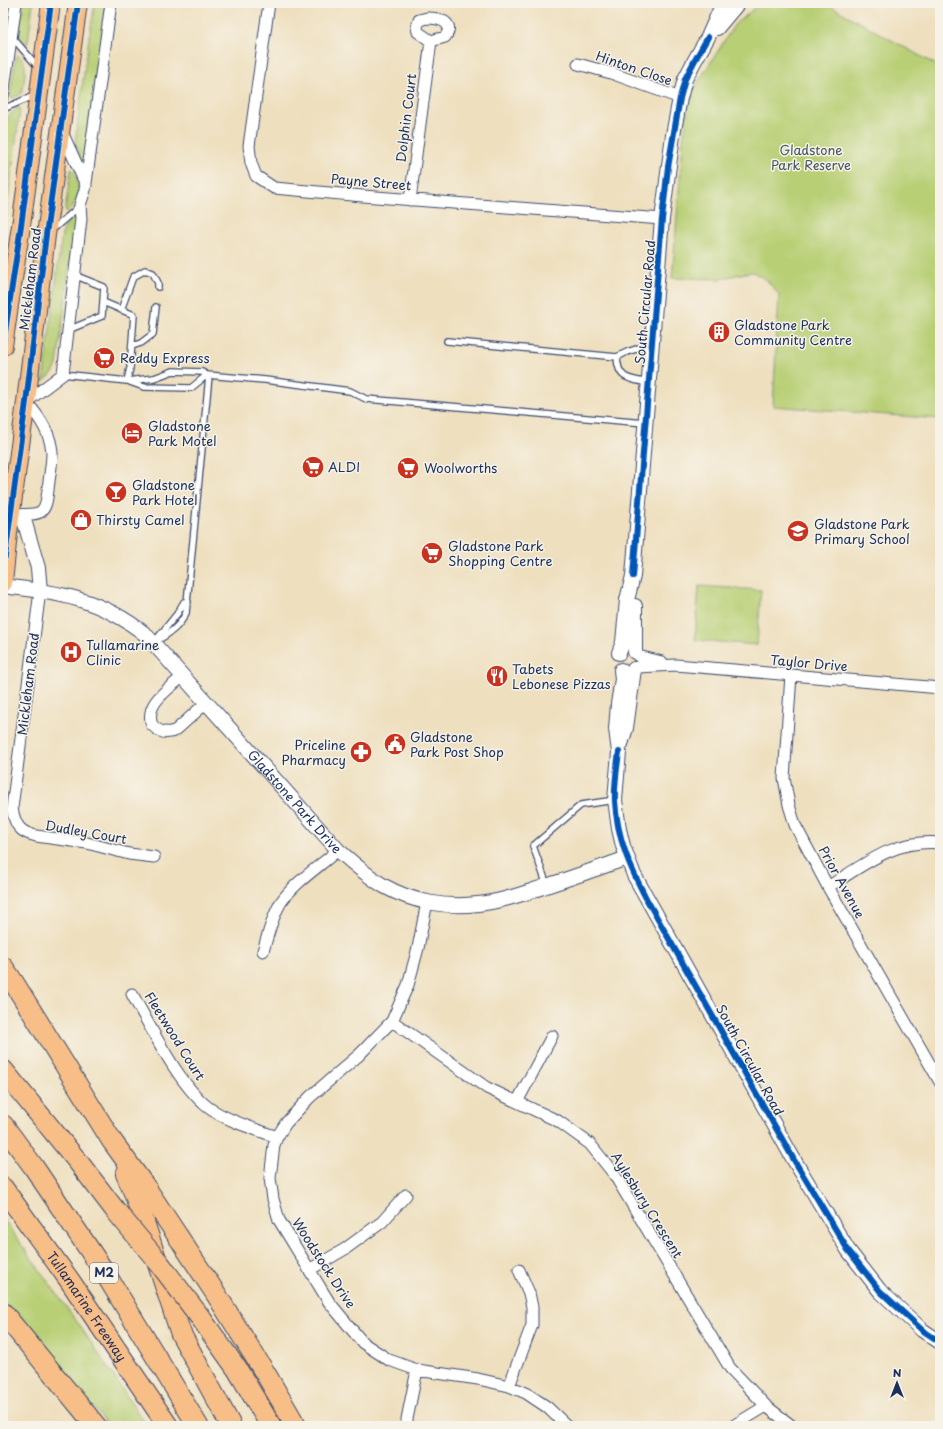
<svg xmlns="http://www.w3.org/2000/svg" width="943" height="1429" font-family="'Playpen Sans',sans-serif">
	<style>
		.green { fill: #b8cf74; stroke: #6a7f69 }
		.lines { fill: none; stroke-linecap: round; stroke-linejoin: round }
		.service-casing { stroke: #3b496c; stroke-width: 8 }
		.minor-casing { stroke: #3b496c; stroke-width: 13 }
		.tertiary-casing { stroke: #3b496c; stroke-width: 16 }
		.primary-casing { stroke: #3b496c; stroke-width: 20 }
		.motorway-casing { stroke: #3b496c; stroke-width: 22 }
		.service { stroke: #fff; stroke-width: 5.5 }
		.minor { stroke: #fff; stroke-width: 11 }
		.tertiary { stroke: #fff; stroke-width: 14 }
		.primary { stroke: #f7be88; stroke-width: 18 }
		.motorway { stroke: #f7be88; stroke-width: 20 }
		.motorway-bridge-casing { stroke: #3b496c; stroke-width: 22; stroke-linecap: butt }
		.motorway-bridge { stroke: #f7be88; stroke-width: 20 }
		.cycleway-casing { stroke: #f7f3e8; stroke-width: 8 }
		.cycleway { stroke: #0057b8; stroke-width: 6 }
		.labels { text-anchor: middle; stroke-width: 3; stroke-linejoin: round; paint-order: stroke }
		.shield { fill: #f7f3e8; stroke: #5d6a87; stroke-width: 1 }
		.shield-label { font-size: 12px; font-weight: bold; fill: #1b2f5e }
		.street-label { font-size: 13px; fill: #1b2f5e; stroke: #f7f3e8 }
		.park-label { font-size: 13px; fill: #425764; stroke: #f7f3e8 }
		.poi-label { font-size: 13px; fill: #1b2f5e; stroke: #f7f3e8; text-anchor: start }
	</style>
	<rect width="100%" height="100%" fill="#f7f3e8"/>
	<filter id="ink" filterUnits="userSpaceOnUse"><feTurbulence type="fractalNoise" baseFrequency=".025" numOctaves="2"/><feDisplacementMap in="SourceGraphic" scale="8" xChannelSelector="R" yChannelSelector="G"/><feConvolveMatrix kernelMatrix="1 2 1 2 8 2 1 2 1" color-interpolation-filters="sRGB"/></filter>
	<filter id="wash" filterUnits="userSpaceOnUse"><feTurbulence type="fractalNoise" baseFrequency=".012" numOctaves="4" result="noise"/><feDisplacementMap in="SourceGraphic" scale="16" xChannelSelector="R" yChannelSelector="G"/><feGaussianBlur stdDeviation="0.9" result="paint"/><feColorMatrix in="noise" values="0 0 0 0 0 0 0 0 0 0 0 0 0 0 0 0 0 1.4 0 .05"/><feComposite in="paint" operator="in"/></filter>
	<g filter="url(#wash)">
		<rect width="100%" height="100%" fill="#eedfbe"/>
		<path class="green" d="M23,3h10l-5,39 -1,2 -8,-9z
			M95,3h12l-24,162 -8,-22 11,-86z
			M761,3h64l115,64v352l-167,-13 6,-111 -12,-15 -14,-8 -13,2 -19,5 -49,-1 11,-136 5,-35 7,-20 40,-63z
			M18,55c12,8 6,24 4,37l-2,3 -8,3 -2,-2v-2l6,-37z
			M18,108h2l-1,11 -16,116v-83l5,-36z
			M71,169c3,2 4,4 5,8 5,13 2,26 -9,35l-2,-2z
			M72,218l4,1 -19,146 -4,8 -10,9 19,-148 4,-9z
			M699,586l62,4 -4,55 -62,-5z
			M3,1219l77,107 67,100h-38l-106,-122z"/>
	</g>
	<g filter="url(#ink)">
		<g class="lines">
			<g class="service-casing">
				<path id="service" d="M12,37l27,31
					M3,109l33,-14
					M52,230l21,-18 6,-7
					M103,302l31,13 -4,53 -3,13
					M121,310l12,-33 12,-7 8,3 5,10v4
					M68,330l34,-14 2,-29 -30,-12
					M447,341l170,16
					M132,346l9,-3 12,-9 3,-27
					M63,374l64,7 27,-3 19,-7 29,1 5,3 58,5 85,11 16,8 279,24
					M130,382l14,5 47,1 16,-13
					M649,383c-20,-4 -31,-3 -32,-26l10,-5 24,-8
					M156,640l21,-26 7,-12h4
					M154,643c15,-10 24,-14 32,-30l23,-237
					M547,885l-14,-39 48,-41 34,-5"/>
			</g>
			<g class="minor-casing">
				<path id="minor" d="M269,3l-20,143 2,17 5,13 18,12 89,8 299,23
					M427,18c12,0 29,4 18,19l-14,4 -13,-9 -1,-5 2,-7z
					M578,64l33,9 69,25
					M3,96l13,-93
					M62,132l24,53
					M410,200l21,-159
					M13,514c8,0 20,2 27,-2 7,-4 7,-16 8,-22 1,-12 4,-25 4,-37 -1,-19 -14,-38 -26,-51l37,-28 18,-155 -1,-14 5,-15 26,-187
					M40,591l-28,217c3,17 7,24 24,28l51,7 42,11 25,3
					M638,656l24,6
					M637,667l39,-2 264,23
					M791,675l-7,103 5,27 6,20 33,62 112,195
					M183,676c-14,13 -39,27 -31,49 7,7 15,10 24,5l30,-27
					M828,887c37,-23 66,-48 112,-44
					M427,902l-9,46 -10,37 -16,36 -33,34 -49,42 -24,26 -9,14 -3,8 -4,33 3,21 6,21 50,82 34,41 26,17 28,10 61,9 31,7 17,7 21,14 20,19
					M263,951c5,-16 9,-34 18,-49 15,-21 38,-35 57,-52
					M132,994c18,32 50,97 80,116 19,12 43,19 65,27
					M392,1021l95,67 71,33 32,23 24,30 116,194 36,38 26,20
					M517,1102l35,-66
					M309,1270l36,-21 37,-27 24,-27
					M509,1386l23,-61v-18l-3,-14 -10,-23
					M407,1426v-7l10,-49
					M733,1426l33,-20"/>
			</g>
			<g class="tertiary-casing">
				<g id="tertiary">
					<path d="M717,28l21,-25"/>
					<path d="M10,514l14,6 14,48 2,23"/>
					<path id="s1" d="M3,586c54,6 99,13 143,49l192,215c15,13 29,26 46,36 28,16 62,22 94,18 22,-2 44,-10 65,-17 28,-9 56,-19 84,-29"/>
					<path d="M635,652v-46"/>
					<path d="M619,653l4,-11 4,-42 6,-24 29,-357 11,-84 7,-37 5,-19 10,-19 13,-23 15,-34"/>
					<path d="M621,670l1,9 -4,25 -2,25 3,23 -4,48 4,29 4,17 11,29 160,285 54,90 32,41 42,39 18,12"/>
					<path d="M621,744l5,-16 8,-59"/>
				</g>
			</g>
			<g class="primary-casing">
				<path id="primary" d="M3,346l19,-127 29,-216
					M3,583l5,-50 18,-131 20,-167 32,-232"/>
			</g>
			<g class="motorway-casing">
				<g id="motorway">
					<path d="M3,967l11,16 98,158 34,47 70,106 51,82 29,50"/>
					<path d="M3,1070l76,93 36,47"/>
					<path d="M3,1125l30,41 72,107 93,153"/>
					<path d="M126,1174l9,21 46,139 50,92"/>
					<path id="s2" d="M3,1188l67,93 98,145"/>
					<path d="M3,1313l93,113"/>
					<path d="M200,1317l37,52 34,57"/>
				</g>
			</g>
			<use href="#service" class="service"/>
			<use href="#minor" class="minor"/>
			<use href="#tertiary" class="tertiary"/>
			<use href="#primary" class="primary"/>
			<use href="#motorway" class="motorway"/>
			<g class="motorway-bridge-casing">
				<path id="motorway-bridge" d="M115,1210l45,54 40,53"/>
			</g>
			<use href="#motorway-bridge" class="motorway-bridge"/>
			<g class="cycleway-casing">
				<path id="cycleway" d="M3,346l19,-127 29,-216
					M5,557l21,-155 20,-167 32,-232
					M633,576l29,-357 6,-52 12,-69 5,-19 10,-19 13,-23
					M619,752c-2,16 -5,33 -4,49 2,38 15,66 32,99l147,260 54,90 32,41 42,39 18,12"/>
			</g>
			<use href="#cycleway" class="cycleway"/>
		</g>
	</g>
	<defs>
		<g id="building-disc" transform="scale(1.15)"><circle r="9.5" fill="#c8321e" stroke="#f7f3e8"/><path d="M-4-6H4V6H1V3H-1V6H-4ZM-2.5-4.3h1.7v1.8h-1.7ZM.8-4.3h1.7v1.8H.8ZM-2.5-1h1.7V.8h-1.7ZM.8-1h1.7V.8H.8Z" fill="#fff"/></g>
		<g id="supermarket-disc" transform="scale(1.15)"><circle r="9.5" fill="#c8321e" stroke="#f7f3e8"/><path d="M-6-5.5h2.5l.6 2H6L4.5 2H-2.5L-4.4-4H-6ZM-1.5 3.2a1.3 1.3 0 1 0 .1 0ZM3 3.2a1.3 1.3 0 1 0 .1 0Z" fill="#fff"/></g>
		<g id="hotel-disc" transform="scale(1.15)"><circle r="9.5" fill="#c8321e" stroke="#f7f3e8"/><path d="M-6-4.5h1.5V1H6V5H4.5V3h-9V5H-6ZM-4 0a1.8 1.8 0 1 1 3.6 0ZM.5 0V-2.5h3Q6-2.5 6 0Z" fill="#fff"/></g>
		<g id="bar-disc" transform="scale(1.15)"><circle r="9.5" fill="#c8321e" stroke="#f7f3e8"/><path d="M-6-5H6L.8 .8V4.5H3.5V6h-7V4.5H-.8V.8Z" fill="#fff"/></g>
		<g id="shop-disc" transform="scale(1.15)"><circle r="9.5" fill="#c8321e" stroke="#f7f3e8"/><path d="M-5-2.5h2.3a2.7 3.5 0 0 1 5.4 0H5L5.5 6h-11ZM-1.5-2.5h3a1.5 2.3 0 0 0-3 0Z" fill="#fff"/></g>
		<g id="school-disc" transform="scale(1.15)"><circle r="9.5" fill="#c8321e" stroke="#f7f3e8"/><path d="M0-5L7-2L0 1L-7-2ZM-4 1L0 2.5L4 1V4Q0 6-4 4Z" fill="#fff"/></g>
		<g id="hospital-disc" transform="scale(1.15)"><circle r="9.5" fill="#c8321e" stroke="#f7f3e8"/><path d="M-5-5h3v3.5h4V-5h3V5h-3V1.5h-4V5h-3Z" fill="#fff"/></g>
		<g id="restaurant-disc" transform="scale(1.15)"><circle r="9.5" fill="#c8321e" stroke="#f7f3e8"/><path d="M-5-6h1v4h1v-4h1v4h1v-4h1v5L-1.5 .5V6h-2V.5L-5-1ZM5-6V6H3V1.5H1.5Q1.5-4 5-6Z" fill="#fff"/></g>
		<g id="civic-disc" transform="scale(1.15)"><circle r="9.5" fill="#c8321e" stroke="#f7f3e8"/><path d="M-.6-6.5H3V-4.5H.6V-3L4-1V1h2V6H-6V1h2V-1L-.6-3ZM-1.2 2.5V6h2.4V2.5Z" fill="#fff"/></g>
		<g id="pharmacy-disc" transform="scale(1.15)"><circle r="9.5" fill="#c8321e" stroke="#f7f3e8"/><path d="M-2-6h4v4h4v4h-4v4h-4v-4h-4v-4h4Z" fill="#fff"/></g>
	</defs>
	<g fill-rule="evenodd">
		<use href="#building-disc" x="719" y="332"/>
		<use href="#supermarket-disc" x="104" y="358"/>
		<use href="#hotel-disc" x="132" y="433"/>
		<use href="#supermarket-disc" x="313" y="467"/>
		<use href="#supermarket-disc" x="408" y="468"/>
		<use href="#bar-disc" x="116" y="492"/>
		<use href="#shop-disc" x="81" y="520"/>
		<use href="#school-disc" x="798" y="531"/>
		<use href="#supermarket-disc" x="432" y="553"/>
		<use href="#hospital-disc" x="71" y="652"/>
		<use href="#restaurant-disc" x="497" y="676"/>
		<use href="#civic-disc" x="395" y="744"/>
		<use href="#pharmacy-disc" x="361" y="752"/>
	</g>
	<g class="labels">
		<rect class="shield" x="90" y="1263" width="28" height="20" rx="3"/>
		<g class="shield-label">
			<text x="104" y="1277">M2</text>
		</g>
		<g class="street-label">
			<text transform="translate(634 68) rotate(19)" y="5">Hinton Close</text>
			<text transform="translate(406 118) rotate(-83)" y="5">Dolphin Court</text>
			<text transform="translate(371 182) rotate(5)" y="5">Payne Street</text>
			<text transform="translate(30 279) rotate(-83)" y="5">Mickleham Road</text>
			<text transform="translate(645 302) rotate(-85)" y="5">South Circular Road</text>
			<text transform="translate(809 663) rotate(5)" y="5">Taylor Drive</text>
			<text transform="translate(28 684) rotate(-83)" y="5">Mickleham Road</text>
			<text dy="5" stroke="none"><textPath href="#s1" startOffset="377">Gladstone Park Drive</textPath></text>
			<text transform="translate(86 832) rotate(10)" y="5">Dudley Court</text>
			<text transform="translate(842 882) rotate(61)" y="5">Prior Avenue</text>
			<text transform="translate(175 1036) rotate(58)" y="5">Fleetwood Court</text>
			<text transform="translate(750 1060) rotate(61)" y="5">South Circular Road</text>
			<text transform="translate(647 1205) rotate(58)" y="5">Aylesbury Crescent</text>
			<text transform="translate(324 1263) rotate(57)" y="5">Woodstock Drive</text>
			<text dy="5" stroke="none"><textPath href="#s2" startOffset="145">Tullamarine Freeway</textPath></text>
		</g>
		<g class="park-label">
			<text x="811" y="155">Gladstone<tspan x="811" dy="15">Park Reserve</tspan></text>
		</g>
		<g class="poi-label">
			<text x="734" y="330">Gladstone Park<tspan x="734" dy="15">Community Centre</tspan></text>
			<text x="120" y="363">Reddy Express</text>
			<text x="148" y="431">Gladstone<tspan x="148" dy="15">Park Motel</tspan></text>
			<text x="328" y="472">ALDI</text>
			<text x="424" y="473">Woolworths</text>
			<text x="132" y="490">Gladstone<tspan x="132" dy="15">Park Hotel</tspan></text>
			<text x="96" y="525">Thirsty Camel</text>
			<text x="814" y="529">Gladstone Park<tspan x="814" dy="15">Primary School</tspan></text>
			<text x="448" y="551">Gladstone Park<tspan x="448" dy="15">Shopping Centre</tspan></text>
			<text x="86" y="650">Tullamarine<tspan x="86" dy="15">Clinic</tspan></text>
			<text x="512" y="674">Tabets<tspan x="512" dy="15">Lebonese Pizzas</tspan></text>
			<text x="410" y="742">Gladstone<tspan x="410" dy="15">Park Post Shop</tspan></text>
			<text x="346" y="750" text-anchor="end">Priceline<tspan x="346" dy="15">Pharmacy</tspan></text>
		</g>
	</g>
	<rect width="943" height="1429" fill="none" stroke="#f7f3e8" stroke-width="16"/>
	<g transform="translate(897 1383)" stroke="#f7f3e8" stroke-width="3" paint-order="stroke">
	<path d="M0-3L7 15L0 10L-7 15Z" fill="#1b2f5e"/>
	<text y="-6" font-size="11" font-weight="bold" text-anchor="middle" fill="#1b2f5e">N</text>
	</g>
</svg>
